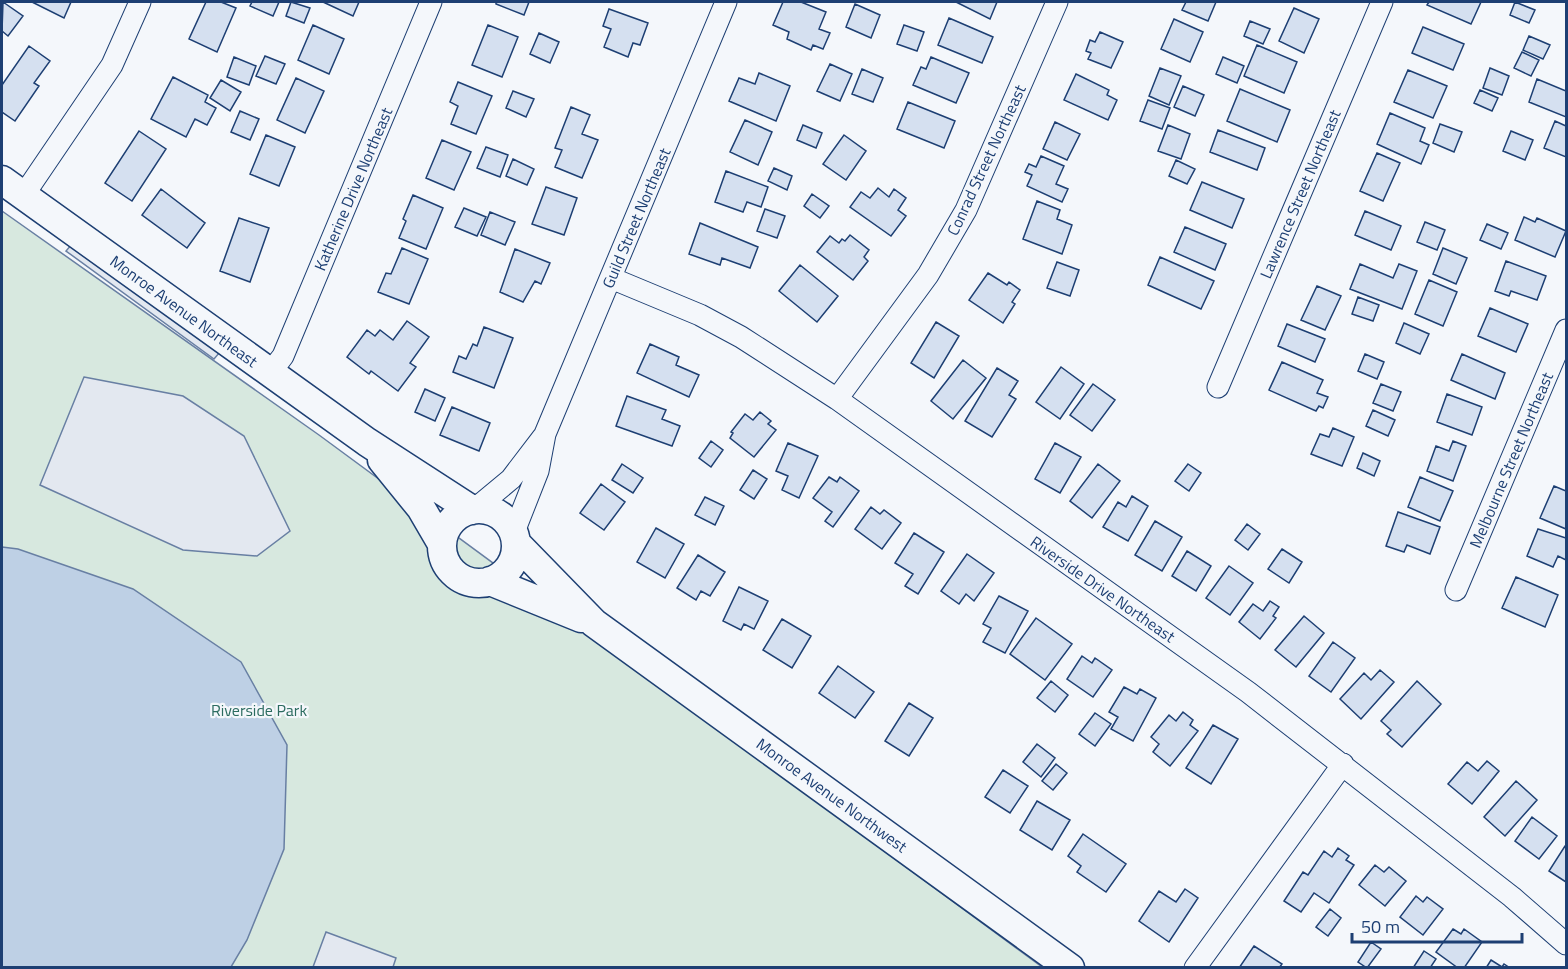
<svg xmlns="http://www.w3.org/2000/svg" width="1568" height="969" font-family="'Titillium Web',sans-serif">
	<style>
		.green { fill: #d7e8df; stroke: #687fa3; stroke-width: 1.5 }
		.parking { fill: #e3e8f0; stroke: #687fa3; stroke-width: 1.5 }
		.water { fill: #bed0e5; stroke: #687fa3; stroke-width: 1.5 }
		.building { fill: #d5e0f0; stroke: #1d3f73; stroke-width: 1.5 }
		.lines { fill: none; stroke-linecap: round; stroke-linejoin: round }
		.minor-casing { stroke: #1d3f73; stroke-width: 23 }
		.secondary-casing { stroke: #1d3f73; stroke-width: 31 }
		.minor { stroke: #f4f7fb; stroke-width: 21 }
		.secondary { stroke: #f4f7fb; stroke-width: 28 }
		.labels { text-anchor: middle; stroke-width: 4.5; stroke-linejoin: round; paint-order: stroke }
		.street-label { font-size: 16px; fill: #1d3f73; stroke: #f4f7fb }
		.park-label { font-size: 16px; fill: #2c6c60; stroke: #f4f7fb }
	</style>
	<rect width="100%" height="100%" fill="#f4f7fb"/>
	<path class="green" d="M2,211l317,224 723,532h-1040z"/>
	<path class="parking" d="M72,244l148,108 -6,7 -148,-108z
		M84,377l99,19 61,40 46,95 -33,25 -74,-6 -143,-65z
		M326,932l70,26 -3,9h-80z"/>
	<path class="water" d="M2,547l16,2 115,40 108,73 46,83 -3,104 -37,91 -16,27h-229z"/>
	<path class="building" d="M3,2l20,14 -15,20 -6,-5z
		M32,2h39l-7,16z
		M206,2h15l15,6 -19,44 -28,-13z
		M252,2h27l-6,14 -23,-10z
		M291,2l19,6 -6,15 -18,-7z
		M323,2h36l-6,14z
		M496,2h33l-5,13 -28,-11z
		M783,2h18l25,10 -7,17 11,4 -7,16 -10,-4 -2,5 -24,-11 2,-7 -16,-7z
		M956,2h41l-7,17z
		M1186,2h30l-8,19 -26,-11z
		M1429,2h52l-10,22 -44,-19z
		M1515,2l20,8 -6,13 -19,-8z
		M855,4l25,11 -9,23 -25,-11z
		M1294,8l25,11 -15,34 -25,-12z
		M609,9l39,14 -8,22 -7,-2 -5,14 -24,-10 7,-18 -8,-3z
		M949,18l44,19 -11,26 -44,-18z
		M1174,19l29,13 -13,30 -29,-13z
		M1250,21l20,8 -7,15 -19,-8z
		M313,25l31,14 -15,35 -31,-14z
		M488,25l30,12 -16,40 -30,-12z
		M904,25l20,7 -7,19 -20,-7z
		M1423,27l41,17 -11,26 -41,-17z
		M1100,32l23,10 -12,26 -23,-9 3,-6 -5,-2 4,-11 5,2z
		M539,33l20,9 -9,21 -20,-9z
		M1529,36l21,9 -7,14 -20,-9z
		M1257,45l40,17 -13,31 -40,-17z
		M29,46l21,15 -16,22 5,3 -24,35 -13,-9v-27z
		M1522,52l17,8 -8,16 -17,-8z
		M265,56l20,8 -9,20 -20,-8z
		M234,57l22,9 -7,19 -22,-8z
		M931,57l38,16 -13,30 -43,-18 8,-18 5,2z
		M1223,57l21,9 -7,17 -21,-9z
		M830,64l22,10 -12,27 -23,-10z
		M1160,68l21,8 -12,29 -20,-9z
		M1490,68l19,8 -7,19 -19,-7z
		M862,69l21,9 -10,24 -21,-8z
		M1408,70l39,16 -14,32 -39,-16z
		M759,73l31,13 -14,35 -47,-20 10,-23 16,6z
		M1076,74l33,16 -2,5 10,5 -9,20 -44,-20z
		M173,77l35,18 -3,7 11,6 -9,17 -12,-6 -9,18 -35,-18z
		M296,78l28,13 -19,42 -28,-13z
		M1537,79l29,12v26l-37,-15z
		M221,80l20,12 -11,19 -20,-13z
		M458,82l34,14 -16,38 -25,-10 7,-18 -8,-4z
		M1183,86l21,9 -9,21 -21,-9z
		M1240,89l50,21 -13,32 -50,-21z
		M1480,90l18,8 -6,13 -18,-8z
		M513,91l21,8 -8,18 -20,-9z
		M1148,100l22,8 -8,21 -22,-8z
		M908,102l47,19 -11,27 -47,-19z
		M571,107l19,8 -8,19 16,6 -16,38 -27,-11 7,-17 -7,-2z
		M240,111l19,8 -9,21 -19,-8z
		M1390,113l35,15 -5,13 9,4 -8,19 -44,-20z
		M745,120l27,12 -14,33 -28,-13z
		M1555,121l11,5v31l-22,-9z
		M1055,122l25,12 -13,26 -24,-11z
		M1440,124l22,8 -8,20 -21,-9z
		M803,125l19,8 -6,15 -19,-8z
		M1168,125l22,9 -9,25 -23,-8z
		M1218,130l47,18 -8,22 -47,-18z
		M139,131l27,18 -34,52 -27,-18z
		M1511,131l22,9 -8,20 -22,-9z
		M266,135l29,12 -16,39 -29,-12z
		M844,135l22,16 -20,29 -23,-16z
		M442,140l29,12 -17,38 -28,-12z
		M486,147l22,8 -8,22 -23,-9z
		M1377,153l23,10 -17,38 -23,-10z
		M1041,156l23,10 -8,18 12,5 -6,13 -35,-16 5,-11 -7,-3 4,-8 7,3z
		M513,159l21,10 -7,16 -21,-9z
		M1176,160l19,9 -8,15 -18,-8z
		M774,168l18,8 -5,14 -19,-9z
		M726,171l42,16 -7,20 -14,-5 -4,10 -28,-10z
		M1202,182l42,17 -12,29 -42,-18z
		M546,187l31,11 -13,37 -32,-11z
		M878,188l11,9 5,-8 12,9 -8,12 8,6 -15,20 -41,-29 11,-15 9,6z
		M161,189l44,34 -18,25 -45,-33z
		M812,194l17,12 -9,12 -16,-12z
		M413,195l30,13 -17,41 -27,-11 7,-17 -3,-2z
		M1037,201l23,9 -3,9 15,6 -10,29 -39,-15z
		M464,208l22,9 -9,19 -22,-9z
		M765,209l20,7 -8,22 -20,-7z
		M1365,211l36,15 -10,24 -36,-15z
		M490,212l25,10 -10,23 -24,-10z
		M1524,217l11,5 2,-4 29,13 -11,26 -40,-17z
		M239,218l30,10 -19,54 -30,-11z
		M1425,222l20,8 -8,20 -20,-8z
		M700,223l58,24 -8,21 -28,-10 -2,7 -31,-11z
		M1487,224l21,9 -7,16 -21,-9z
		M1185,227l41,17 -11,26 -41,-18z
		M850,235l19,15 -5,7 4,4 -15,19 -36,-28 13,-16 9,7 3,-4 3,2z
		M402,248l26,11 -19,45 -31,-12 8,-19 5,1z
		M1443,248l24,10 -11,26 -23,-10z
		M515,249l35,14 -9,21 -6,-3 -12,21 -23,-10z
		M1160,257l54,24 -13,28 -53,-24z
		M1506,261l40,15 -9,24 -26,-9 -2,5 -14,-5z
		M1057,262l22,8 -9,26 -23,-8z
		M1360,264l33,14 6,-14 18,7 -15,38 -52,-20z
		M800,265l38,31 -21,26 -38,-31z
		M988,273l19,12 2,-3 11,8 -8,12 3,2 -12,19 -34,-23z
		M1429,280l28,12 -14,34 -28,-12z
		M1317,286l24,10 -16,34 -24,-10z
		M1358,297l21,8 -6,16 -21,-7z
		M1490,308l38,16 -12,28 -38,-16z
		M407,321l22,16 -19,26 6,4 -18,24 -27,-20 -2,3 -22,-17 20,-27 8,6 5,-6 13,10z
		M936,322l23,14 -25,42 -23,-15z
		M1404,323l25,11 -9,20 -24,-11z
		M1287,324l38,15 -10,23 -37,-16z
		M484,327l29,11 -19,50 -41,-16 6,-16 7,3 7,-15 4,2z
		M650,344l29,13 -3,8 23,10 -10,22 -52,-24z
		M1365,354l19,8 -7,17 -19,-8z
		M1462,354l43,19 -10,26 -44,-19z
		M963,360l23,18 -33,41 -22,-18z
		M1282,362l41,18 -6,13 11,4 -5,11 -4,-2 -3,5 -47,-21z
		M1061,367l23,17 -24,35 -24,-17z
		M997,368l21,13 -9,14 7,4 -24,38 -27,-16z
		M1093,384l22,16 -23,31 -22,-16z
		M1381,384l20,8 -8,19 -20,-8z
		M425,389l20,9 -10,23 -20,-9z
		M1447,394l35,13 -10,28 -35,-13z
		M627,396l39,14 -4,9 18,7 -8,20 -56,-20z
		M452,407l38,16 -11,28 -39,-16z
		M1373,410l22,10 -7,16 -22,-10z
		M760,412l11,9 -3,3 8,6 -22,27 -24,-19 3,-5 -2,-1 14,-18 8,6z
		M1333,428l21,9 -12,29 -31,-12 9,-20 9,3z
		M711,441l12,9 -12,17 -12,-9z
		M1453,441l13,5 -13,35 -26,-10 9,-25 13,5z
		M788,443l30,13 -19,42 -17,-8 6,-14 -12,-5z
		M1055,443l26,14 -21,36 -25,-14z
		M1363,453l17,8 -6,15 -17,-8z
		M622,464l21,14 -10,15 -21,-13z
		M1098,464l22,17 -28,37 -22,-17z
		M1188,464l13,9 -12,18 -14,-10z
		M753,470l14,9 -13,20 -14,-9z
		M829,477l8,5 3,-5 19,14 -26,36 -8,-6 7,-9 -19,-14z
		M1420,477l33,14 -13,30 -32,-14z
		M601,484l24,18 -21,28 -24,-17z
		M1554,486l12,5v38l-26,-11z
		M1132,496l16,10 -20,35 -25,-14 15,-25 8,5z
		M705,497l19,9 -9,19 -20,-10z
		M871,507l9,7 4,-4 17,13 -19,26 -27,-20z
		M1398,512l42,15 -10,27 -23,-9 -3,7 -18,-6z
		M1155,521l27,16 -20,34 -27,-16z
		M1247,524l13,10 -12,16 -13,-10z
		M656,528l28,16 -19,34 -28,-16z
		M1538,529l28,9v22l-8,-4 -5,11 -26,-11z
		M914,533l30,19 -26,42 -13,-8 8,-12 -18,-11z
		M1282,549l20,13 -13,21 -21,-14z
		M1187,551l24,15 -15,25 -24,-15z
		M967,554l27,19 -20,28 -8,-7 -7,10 -18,-13z
		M698,555l27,17 -15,24 -9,-5 -5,9 -19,-12z
		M1229,566l24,17 -23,32 -24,-17z
		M1516,577l42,18 -13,32 -43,-19z
		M739,587l29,14 -14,28 -10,-5 -3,6 -18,-9z
		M999,596l29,15 -23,42 -22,-11 8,-14 -8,-4z
		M1270,601l9,6 -6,9 3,2 -16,21 -21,-17 14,-18 10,7z
		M1304,616l20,17 -28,34 -21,-17z
		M1036,618l36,26 -27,36 -35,-26z
		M782,619l29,17 -19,32 -29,-18z
		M1333,642l22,16 -24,34 -22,-16z
		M1082,656l10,7 3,-5 17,12 -19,27 -26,-18z
		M838,666l36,26 -19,26 -36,-25z
		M1380,670l14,12 -33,37 -21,-20 24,-26 7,7z
		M1051,681l17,14 -13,17 -18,-14z
		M1417,681l24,23 -39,43 -15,-13 4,-4 -10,-9z
		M1124,687l13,7 3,-5 16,9 -23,43 -22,-12 7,-12 -9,-5z
		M909,703l24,15 -24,38 -24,-15z
		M1183,712l10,8 -3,5 8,6 -28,35 -17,-14 6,-8 -8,-7 18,-22 7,6z
		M1095,713l16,11 -16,22 -16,-12z
		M1213,725l25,14 -27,45 -25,-16z
		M1037,744l18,14 -14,19 -18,-15z
		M1487,761l12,10 -27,33 -24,-20 19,-22 11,9z
		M1056,764l11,9 -14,17 -11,-9z
		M1003,770l25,16 -18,27 -25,-16z
		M1516,781l21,19 -32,36 -21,-19z
		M1037,801l33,19 -18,30 -32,-20z
		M1532,817l25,19 -18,23 -24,-18z
		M1083,834l43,30 -20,28 -29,-20 4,-6 -13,-10z
		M1565,846h1v36l-17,-11z
		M1338,848l11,8 -3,4 8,5 -25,38 -15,-10 -13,19 -17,-11 19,-29 5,3 16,-24 8,6z
		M1375,865l9,7 5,-5 17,14 -21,25 -26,-21z
		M1185,889l13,9 -29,44 -30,-21 20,-30 17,11z
		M1416,896l7,6 4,-5 16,12 -20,26 -23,-18z
		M1330,909l11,9 -13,18 -12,-9z
		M1453,929l8,5 3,-5 18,13 -18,26h-6l-22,-16z
		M1371,942l10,7 -14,19 -9,-6z
		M1254,946l28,18 -3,4h-40z
		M1424,951l12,8 -6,9h-17z
		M1491,960l11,7 2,-3 6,4h-24z"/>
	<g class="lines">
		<g class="minor-casing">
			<path id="minor" d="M23,196l89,-131 28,-63
				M611,278l89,37 41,22 96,62 411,293 264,205 54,47
				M270,373l13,-17 148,-354
				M1218,387l164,-385
				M837,399l91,-124 38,-65 91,-208
				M476,508l35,-29 32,-42
				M514,532l24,-61 7,-37 181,-432
				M1456,590l110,-260
				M1195,968l148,-204"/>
		</g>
		<g class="secondary-casing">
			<path id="secondary" d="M2,180l365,262 105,68
				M382,460l39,48 21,36
				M442 546a37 37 0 1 1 74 0a37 37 0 1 1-74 0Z
				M516,543l78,80 476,345
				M490,581l91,37"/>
		</g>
		<use href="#minor" class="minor"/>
		<use href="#secondary" class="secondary"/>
	</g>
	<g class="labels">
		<g class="street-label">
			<text transform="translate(986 160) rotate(-65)" y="6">Conrad Street Northeast</text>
			<text transform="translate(353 189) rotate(-67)" y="6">Katherine Drive Northeast</text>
			<text transform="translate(1300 194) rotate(-67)" y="6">Lawrence Street Northeast</text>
			<text transform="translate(636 218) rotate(-67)" y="6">Guild Street Northeast</text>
			<text transform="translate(184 311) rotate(36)" y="6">Monroe Avenue Northeast</text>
			<text transform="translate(1511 460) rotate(-67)" y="6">Melbourne Street Northeast</text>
			<text transform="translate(1103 589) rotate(35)" y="6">Riverside Drive Northeast</text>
			<text transform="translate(832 795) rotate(36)" y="6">Monroe Avenue Northwest</text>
		</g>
		<g class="park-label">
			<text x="259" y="716">Riverside Park</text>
		</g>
	</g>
	<rect width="1568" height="969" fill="none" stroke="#1d3f73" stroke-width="6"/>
	<path d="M1352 933v9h170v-9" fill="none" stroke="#1d3f73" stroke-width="3"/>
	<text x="1361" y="933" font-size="18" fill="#1d3f73" stroke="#f4f7fb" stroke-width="4.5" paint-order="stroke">50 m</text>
</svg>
